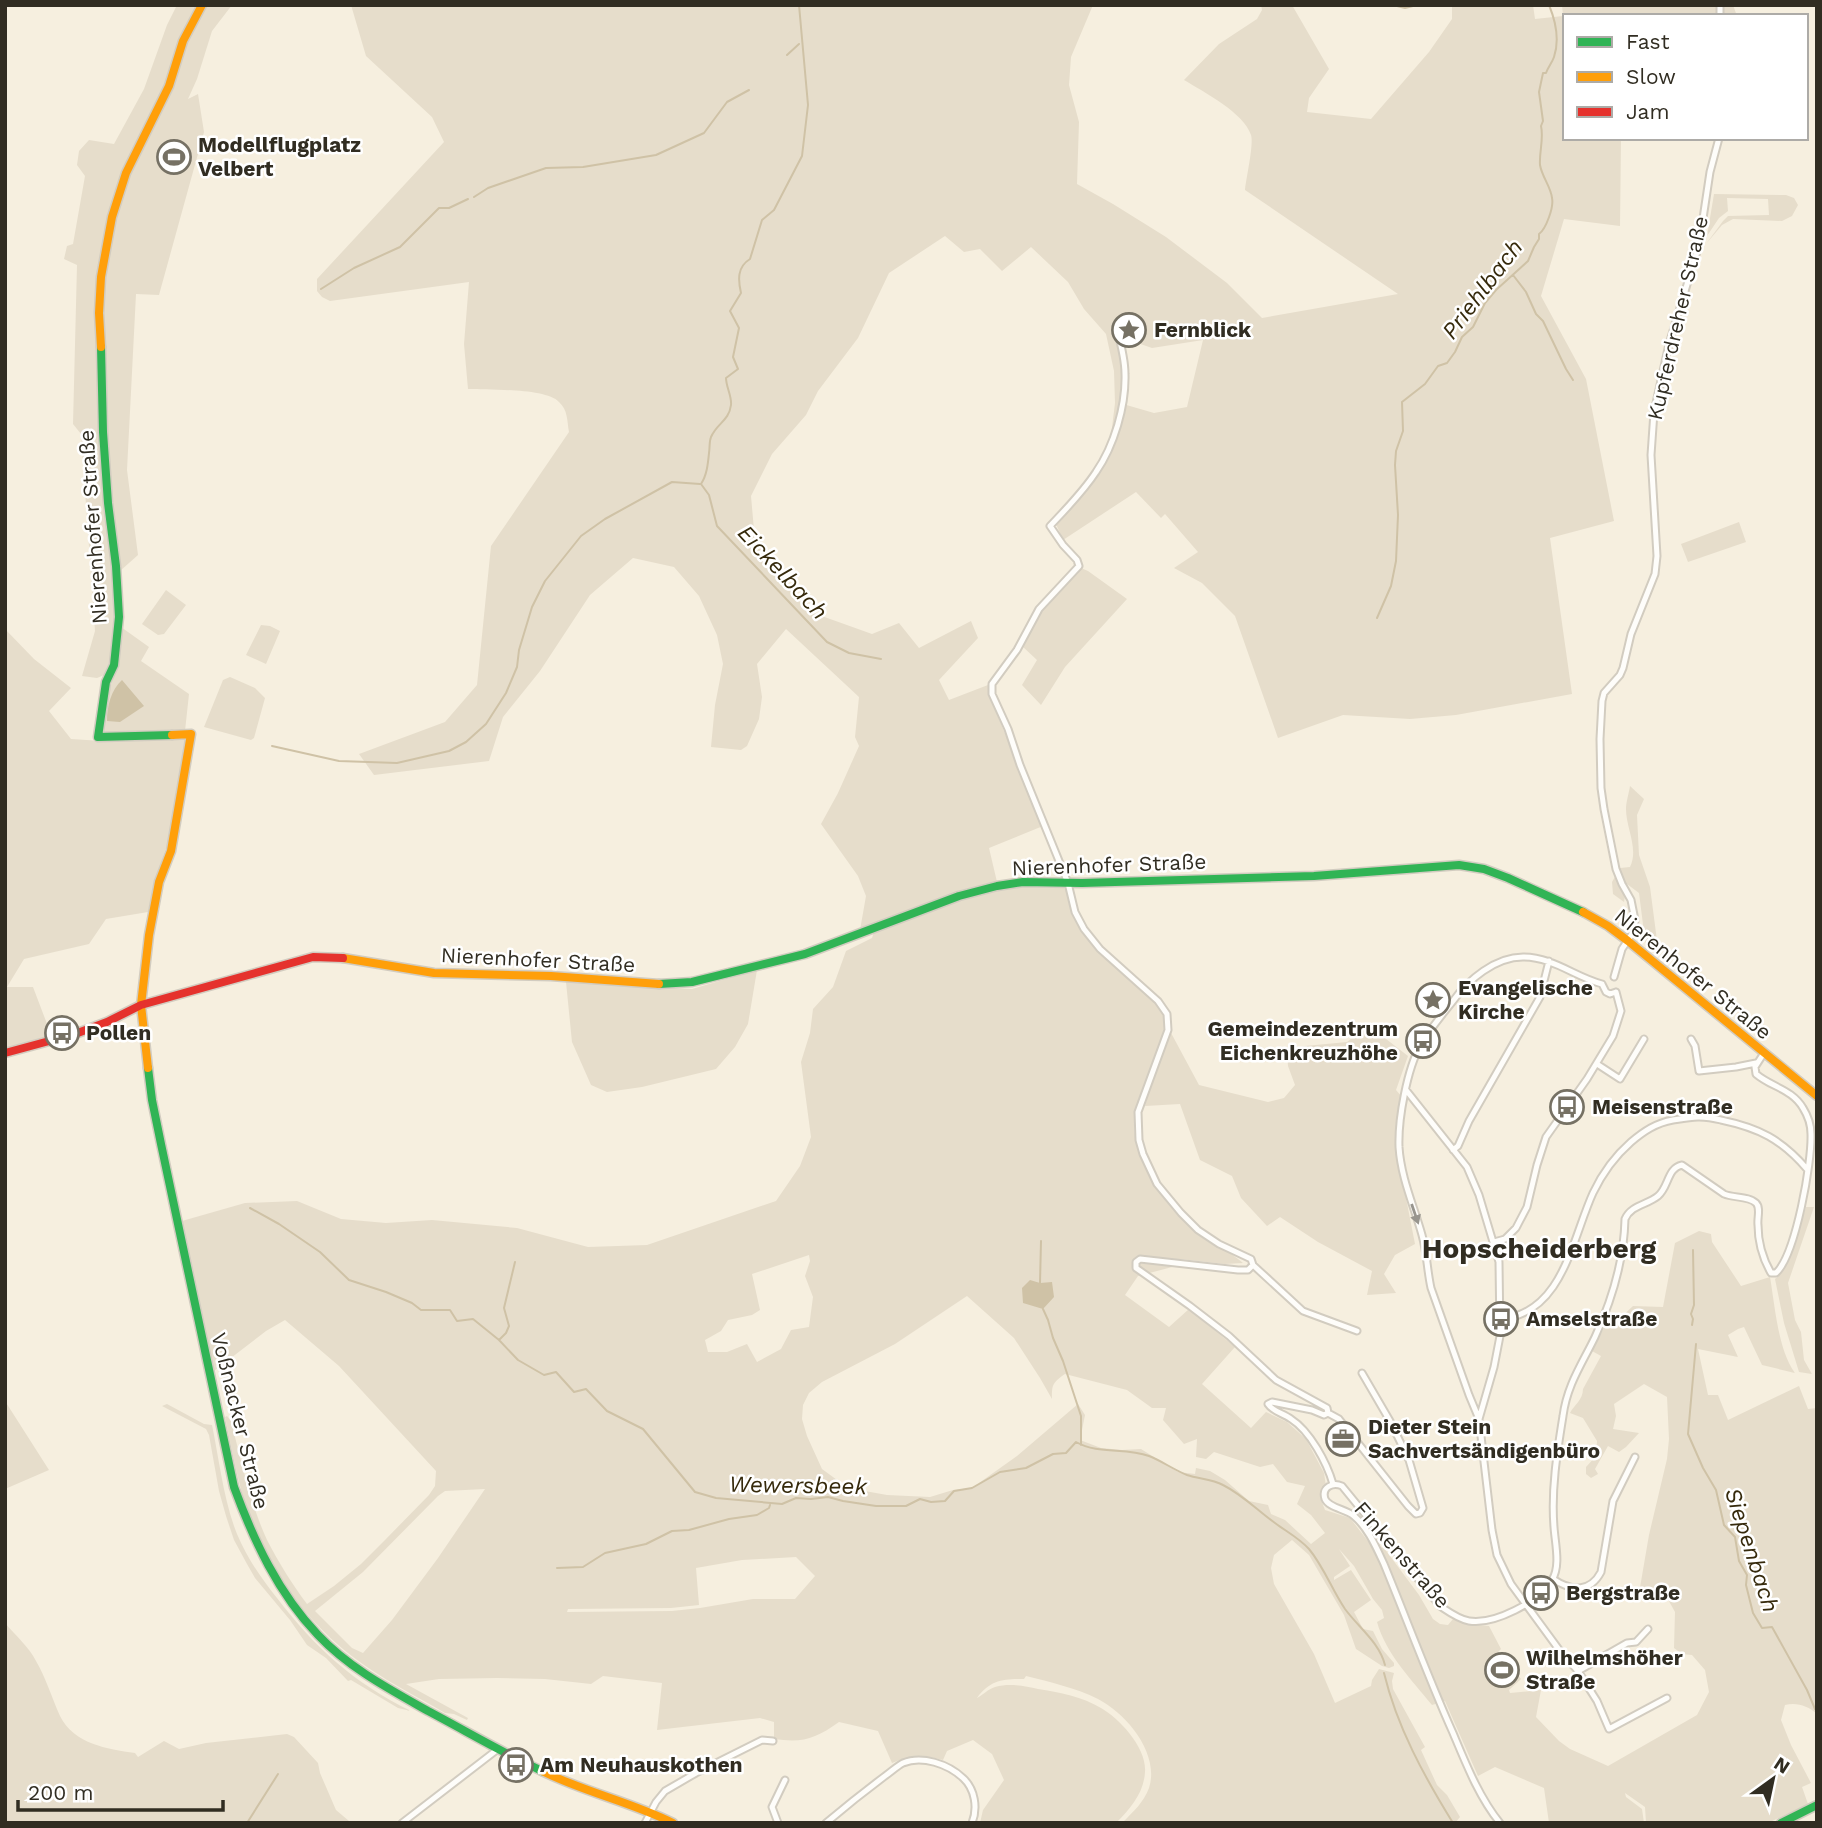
<svg xmlns="http://www.w3.org/2000/svg" width="1822" height="1828" font-family="'Work Sans',sans-serif">
	<style>
		.green { fill: #e6ddcb; fill-rule: evenodd }
		.water { fill: #cfc2a6 }
		.lines { fill: none; stroke-linecap: round; stroke-linejoin: round }
		.stream { stroke: #cfc2a6; stroke-width: 2 }
		.street-casing { stroke: #d2ccc0; stroke-width: 9 }
		.fast-casing { stroke: #d2ccc0; stroke-width: 11 }
		.slow-casing { stroke: #d2ccc0; stroke-width: 11 }
		.jam-casing { stroke: #d2ccc0; stroke-width: 11 }
		.street { stroke: #fefdfa; stroke-width: 5 }
		.fast { stroke: #30b455; stroke-width: 8 }
		.slow { stroke: #ff9f0a; stroke-width: 8 }
		.jam { stroke: #e5322d; stroke-width: 8 }
		.oneway { fill: #98958e }
		.labels { text-anchor: middle; stroke-width: 5; stroke-linejoin: round; paint-order: stroke }
		.poi-label { font-size: 21px; font-weight: bold; fill: #312d22; stroke: #fff; text-anchor: start }
		.street-label { font-size: 21px; fill: #312d22; stroke: #fff }
		.water-label { font-size: 23px; font-style: italic; fill: #362a0c; stroke: #fff }
		.district-label { font-size: 28px; font-weight: bold; fill: #312d22; stroke: #fff }
	</style>
	<rect width="100%" height="100%" fill="#f6efdf"/>
	<path class="green" d="M177,5h55l-20,26 -15,48 -9,20 10,-5 6,38 -45,163 -23,-1 -9,176 11,85 -18,16 -7,3 1,46 -5,53 -12,5 -15,-2 13,-45 -14,-197 -8,-10 4,-159 -13,-6 3,-13 6,-2 12,-68 -8,-11 2,-14 10,-11 25,4 30,-55 23,-64z
		M351,5h742l-22,52 -2,28 10,37 -2,62 36,20 53,33 61,46 35,35 136,-24 -153,-104c1,-11 9,-46 6,-55 -7,-22 -47,-43 -67,-55l35,-36 38,-25 5,-9 -1,-5h31l37,64 -20,29 -2,14 64,7 58,-67 23,-33v-12l3,-2h78l2,14 28,-3 -1,-11h171l4,11h-172v122h56l-1,88 -56,-7 -23,77 45,83 28,142 -64,17 22,156 -116,21 -46,4 -67,-4 -65,23 -43,-122 -33,-33 -28,-15 24,-16 -33,-38 -4,4 -25,-26 -73,48 -7,-16 44,-53 13,-25 -2,-10 4,-33 -1,-32 -8,-37 -22,-25 -16,-27 -37,-35 -29,24 -22,-22 -16,3 -19,-16 -56,37 -31,65 -40,53 -12,24 -34,39 -21,42 3,34 51,80 67,24 27,-11 20,25 52,-27 7,17 -39,42 10,20 39,-15 2,12 53,129 -54,22 8,34 -43,11 -94,37 6,-34 -8,-20 -37,-52 17,-31 21,-47 -4,-9 4,-40 -73,-68 -29,35 5,33 -3,22 -12,27 -6,4 -30,-3 4,-42 8,-41 -6,-29 -18,-39 -25,-29 -41,-9 -43,37 -50,76 -37,46 -14,44 -115,14 -15,-21 86,-32 32,-37 14,-139 78,-114c-2,-11 -1,-22 -10,-30 -13,-14 -71,-12 -91,-13l-4,-45 5,-62 -139,19 -8,-4 -5,-6v-12l127,-137 -12,-25 -66,-61zM1123,338l29,10 51,-8 -16,67 -33,6 -31,-9 4,-22v-21z
		M1714,194l72,1 8,3 4,7 -6,11 -10,5 -49,-2 -11,6 -16,19 17,-23 5,-5 41,-1 -1,-16 -41,-1 1,13 -9,7 -12,18z
		M1739,522l7,20 -58,20 -7,-18z
		M1081,568l7,3 39,28 -62,68 -24,38 -19,-20 15,-25 -15,-14 23,-40z
		M166,590l20,15 -22,29 -6,1 -16,-11z
		M261,625l9,1 10,5 -14,33 -20,-9z
		M121,627l28,20 -8,14 48,33 -4,37 -85,3 4,-25 10,-34z
		M5,629l29,30 37,29 -22,23 22,28 31,2 80,-5 5,7 -12,79 -19,55 -8,35 -42,7 -17,25 -65,15 -17,28h26l19,50 -47,12z
		M230,677l25,11 10,10 -11,40 -3,2 -47,-13 19,-47z
		M1630,786l14,13 -7,16 2,40 11,32 9,69 -13,-8 -7,-55 -12,-9 -3,18 -11,-8 -1,-12 8,-14 10,-1c9,-18 -4,-39 -4,-58 0,-7 3,-16 4,-23z
		M1031,884l15,4h18l5,5 4,19 9,19 16,19 59,52 6,8 7,21 29,54 69,17 16,-4 11,-13 -7,-19 -1,-16 18,-4 42,-4 21,-17 40,31 -12,34 6,7 -4,21 -1,34 18,92 -20,11 -11,19 12,19 -29,2 5,-24 -54,-29 -38,-25 -13,9 -26,-28 -9,-22 -32,-16 -20,-56 -35,2 13,-50c-8,18 -19,37 -23,56 -8,40 31,98 63,121 15,11 30,17 45,30l-18,1 -45,-5 -4,7 -38,10 -13,19 44,32 20,-18 46,38 -33,37 49,44 15,-16 21,10 19,17 18,34 2,13 -6,11 5,13 25,8 21,27 13,3 35,47 14,24 7,5 8,1 5,-6 16,5 20,2 12,23 -3,3 23,27 -12,11 1,3 31,-3 -5,27 23,24 11,8 38,17 89,-51 12,-23 -4,-22 -13,-15 -10,-1 -8,-6 1,-36 -10,-18 -12,4 -15,1 11,-64 18,-76 2,-20 -2,-42 -23,-13 -30,20 2,12 -3,13 26,4 -13,14 -7,5 -11,-6 -13,23 3,5 -7,4 -5,-4v-7l10,-11 1,-15 -14,-23 -13,-5c4,-8 13,-13 13,-24l18,-33 -9,-5 12,-23 13,-7 16,-15 30,1 12,-64 24,-12 12,3 1,8 29,44 29,-9c5,29 8,73 25,96l-33,-8 -18,-38 -6,2 -10,6 10,22 -40,-8 10,46h10l10,25 71,-34 9,23 9,-1v306c-9,-8 -20,-12 -32,-9l-4,15 10,25 20,38 -9,4 6,17 -40,19h-122l-1,-16 -20,-14 1,4 16,12 2,14h-95l-5,-35 -49,-21 -17,9 -33,-75 -13,4c-21,-26 -46,-51 -55,-83l7,-4 -2,-8 -9,-11 -19,-33 -15,-17 11,17 -16,11v3l17,-10 20,30 -17,12 9,17 10,2 9,18 12,14v3l-5,2 -7,-2 -26,-17 -12,-34 -35,-60 -17,-15 -18,15 -3,13 3,16 40,70 21,49 36,-17 1,-6 7,-11 15,4 -2,8 1,8 32,58 -4,3 16,35 10,10 13,22 -5,6h-333c11,-11 22,-21 27,-35 11,-34 -22,-74 -51,-89 -22,-11 -48,-17 -72,-23l-2,3c-21,0 -34,1 -47,19 6,-3 11,-9 18,-11 15,-4 29,-1 43,2 21,3 45,8 63,19 19,11 46,40 44,64 -1,21 -15,37 -29,51h-136l3,-13 21,-30 -12,-26 -19,-14 -26,11 -4,9c-21,-6 -32,-5 -51,3l-14,-32 -39,-9c-24,17 -36,21 -65,17v-17l-14,-4 -103,12 5,-47 -59,-7 -12,8 -46,-5 -48,-1 -58,1 -33,5 62,34 -1,2 -13,-6 -9,-1c-31,-18 -63,-34 -92,-56 -46,-35 -84,-86 -104,-141 -11,-32 -17,-66 -24,-99l2,-1 4,5c10,39 19,82 36,119 12,23 25,44 40,64l27,-18 27,-22 24,-24 44,-45 6,-9 1,-15 -97,-105 -54,-46 -19,11 -52,40 -32,-150 63,-18 52,-2 44,18 45,4 46,-3 85,8 71,19 59,-2 129,-44 24,-35 11,-29 -10,-75 9,-29 3,-24 20,-22 13,-36 26,-13 2,-6 83,-32 32,-10zM809,1255l1,6 -5,15 8,21 -4,30 -18,3 -10,19 -24,13 -10,-18 -20,8h-19l-3,-12 16,-9 7,-11 24,-5 8,-5 -8,-36zM967,1296l47,42 26,40 12,21c0,-14 0,-16 13,-25l62,16 25,18h14l-3,12 21,24 13,-5 -1,18 10,2 8,-7 46,15 13,-3 14,18 18,4 -8,18 14,11 14,18 -14,11 -26,-24 -14,-6 -3,-9 -19,-4 -24,-21 -15,-9 -14,-3 -1,6 -17,-2 -37,-23 -19,1 -21,-2 -21,-8 5,-25 -7,-11 -61,52 -45,32 -19,2 -23,7 -43,-2 -39,-7 -26,-19 -15,-33 -5,-17 1,-14 6,-12 13,-11 73,-38zM485,1489l-47,69 -46,62 -29,33 -11,-5 -37,-37 48,-39 75,-76 7,-5zM796,1557l19,19 -20,23h-42l-53,9 -28,3 -105,1 1,-3 103,-1 28,-3 -3,-37 46,-8z
		M757,970l-9,54 -13,23 -19,22 -74,18 -35,5 -16,-7 -19,-43 -6,-60 126,7z
		M1806,1207h8l-26,76 7,37 6,12 3,28 8,14 -13,-2 -15,-49 -9,-44c13,-7 26,-56 31,-72z
		M5,1401l44,69 -44,19z
		M167,1404l37,20 8,1c7,34 12,77 25,109 10,24 24,44 40,64 38,50 77,85 134,113l-13,-3 -47,-28 -3,1 -22,-23 -19,-13 -17,-25 -35,-42 -8,-14 -13,-24 -8,-24 -7,-25 -10,-56 -3,-6 -44,-23z
		M5,1623c10,12 24,24 31,38 10,17 16,37 24,55 14,28 47,33 75,37l3,4 26,-16 15,8 27,-6 81,-9 7,3 24,26 2,10 16,37 13,11 -2,2h-342z"/>
	<path class="water" d="M122,680l22,26 -24,16 -13,-1c0,-15 4,-31 15,-41z
		M1030,1280l10,3 12,-1 2,15 -11,12 -20,-6 -1,-15z"/>
	<g class="lines">
		<path class="stream" d="M799,5l9,100 -6,51 -28,54 -12,10 -12,39c-13,8 -12,21 -9,34l-11,18 9,17 -6,29 5,12 -12,9c0,9 6,18 5,27 -2,16 -14,18 -20,32 -2,5 -1,10 -2,16 -1,10 -2,22 -8,31l8,11 8,31 110,116 22,11 32,6
			M1393,5l12,3 12,-3
			M787,55l12,-11
			M474,197l14,-9 58,-20 37,-1 73,-12 48,-22 23,-31 22,-12
			M1513,275l13,17 10,22 7,7 23,48 7,11
			M321,289l33,-21 46,-21 39,-39h10l19,-9
			M1377,618l14,-32 5,-25 2,-46 -3,-50 1,-14 7,-20 -1,-29 23,-18 13,-18 9,-3 8,-11 7,-15 11,-10 12,-24 11,-13 32,-29 6,-14 5,-8v-5c7,-5 15,-27 13,-36 -1,-11 -10,-21 -12,-33 -1,-13 4,-26 1,-39l2,-5 -4,-29 4,-19h3c2,-6 6,-10 8,-16 6,-18 2,-35 -5,-52
			M272,746l67,15 58,2 52,-12 17,-9 20,-18 20,-31 11,-26 2,-17 13,-43 13,-26 36,-45 24,-17 67,-37 28,2
			M250,1208l29,16 41,28 29,28 37,12 26,11 9,7h29l7,11 16,-2 26,21 19,20 26,15 12,-3 18,20 12,-3 21,22 36,18 52,63 21,6 66,6 14,-6 15,1 17,-2 15,4 33,5h30l14,-7 11,3 14,-1 9,-10 18,-3 28,-16 26,-4 27,-14 13,-1 10,-11c23,13 49,5 73,14 13,5 25,14 38,19 12,4 25,4 36,10 20,10 35,26 52,38 12,9 24,15 34,26 15,18 23,41 36,60 14,19 34,33 40,56
			M1040,1283l1,-42
			M1043,1309l5,11 5,18 10,23 18,55v29
			M1692,1325l1,-6 -2,-5 3,-9 -1,-55
			M499,1340l7,-7 3,-7 -5,-18 11,-46
			M1696,1344l-8,90 15,34 13,22 8,35 11,12 4,24 8,14 -1,10 7,28 9,15 10,-1 35,63 8,19
			M557,1568l26,-1 22,-14 41,-9 26,-13 17,-1 40,-11 28,-4 12,-7 1,-3
			M1384,1673c13,54 40,103 69,150
			M247,1823l31,-49"/>
		<g class="street-casing">
			<path id="street" d="M1720,5v11
				M1116,326c4,15 9,31 9,48 1,32 -11,72 -29,98 -13,20 -30,37 -46,54l13,19 14,15 2,6 -40,43 -22,41 -25,34v10l16,35 12,36 48,118 7,29 9,17 16,20 58,52 9,13 1,16 -30,82 1,28 4,14 14,30 24,29 17,17 21,14 32,15 2,6 -5,5h-10l-98,-11 -4,3v6l54,38 39,30 47,44 51,28 1,5 -4,2 -12,-5 -40,-8 -4,2c5,8 15,9 23,15 19,12 36,44 42,65
				M1614,977l8,-28 12,-18 1,-11 -4,-20 -9,-16 -6,-15 -12,-60 -3,-21 -1,-49 2,-38 2,-8 16,-18 3,-7 8,-34 24,-60 2,-18 -6,-101 3,-43 15,-68 30,-99 11,-73 9,-34
				M1602,984l4,8 4,2 6,-2
				M1691,1039l4,7 4,25 37,-4 20,-4
				M1597,1064l23,15 24,-40
				M1406,1090l61,77 12,28 20,67 1,74 -6,31 -15,52 13,111 5,25 14,29 49,67 18,20 19,30 12,28 58,-31
				M1453,1150l5,-4 11,-25 71,-124 9,-36
				M1494,1242l11,-3 11,-11 11,-21 10,-42 9,-28 41,-58 26,-43 8,-25 -5,-19
				M1253,1265l50,46 54,20
				M1501,1319c62,-6 71,-80 92,-126 9,-19 22,-37 38,-51 13,-11 25,-19 42,-22 19,-3 28,-5 48,0 38,8 60,19 86,49
				M1328,1413l11,6 69,87 8,8 4,-1 3,-5 -14,-48 -19,-39 -28,-48
				M1479,1419l-10,-24 -38,-107c-4,-18 -4,-35 -9,-53 -8,-29 -21,-57 -23,-88 -1,-28 8,-78 22,-103 9,-15 21,-29 32,-43 15,-21 42,-44 70,-44 30,0 52,20 79,27
				M1553,1579c18,12 37,14 48,-7l12,-71 22,-44
				M1578,1671l49,-28 9,-1 12,-13
				M402,1823l96,-74
				M645,1823l11,-21 9,-11 31,-18 66,-33 11,1
				M778,1823l-6,-16 13,-27
				M826,1823c19,-16 39,-32 59,-47 6,-4 12,-10 18,-13 19,-8 45,1 60,15 12,11 15,30 9,45
				M1500,1823c-21,-26 -34,-59 -47,-90 -25,-56 -46,-113 -69,-169 -8,-17 -16,-36 -30,-48 -8,-7 -25,-8 -29,-17 -4,-12 8,-17 17,-13l98,120c9,6 18,13 29,15 25,4 70,-19 83,-41 9,-14 3,-37 2,-53 -3,-37 3,-74 9,-111 4,-31 19,-52 32,-79 17,-37 29,-77 30,-118 6,-14 22,-14 33,-23 11,-9 9,-28 24,-31l42,29c9,4 25,2 32,9 5,5 1,15 2,22 0,16 5,34 13,48h5c20,-19 36,-111 35,-139 0,-10 -3,-18 -8,-26 -11,-19 -32,-21 -47,-34l-1,-7 9,-14"/>
		</g>
		<g class="fast-casing">
			<path id="fast" d="M101,347l2,85 5,71 8,63 3,51 -5,48 -8,17 -8,55 74,-2
				M659,984l33,-2 113,-28 154,-58 38,-10 26,-4 59,1 232,-7 145,-11 25,4 24,9 75,34
				M148,1068l4,32 9,44 73,343c20,54 44,106 84,148 31,33 71,54 110,76 38,20 75,42 114,60
				M1781,1823l36,-18"/>
		</g>
		<g class="slow-casing">
			<path id="slow" d="M101,347l-2,-34 2,-36 11,-60 14,-44 43,-87 14,-45 19,-36
				M1583,912l25,14 20,15 189,155
				M343,958l91,15 117,3 108,8
				M148,1068l-7,-63 8,-70 10,-53 12,-31 20,-117 -19,1
				M542,1771c42,21 89,31 131,52"/>
		</g>
		<g class="jam-casing">
			<path id="jam" d="M5,1053l70,-19 32,-12 34,-17 172,-48 30,1"/>
		</g>
		<use href="#street" class="street"/>
		<use href="#fast" class="fast"/>
		<use href="#slow" class="slow"/>
		<use href="#jam" class="jam"/>
	</g>
	<defs><path id="oneway-solid" d="M-6-.8H1V-3.2L6.5 0L1 3.2V.8H-6Z" transform="scale(1.75)"/></defs>
	<use class="oneway" href="#oneway-solid" transform="translate(1415 1214) rotate(71)"/>
	<defs>
		<g id="stadium-ring" transform="scale(1.75)"><circle r="9.5" fill="#fff" stroke="#767164" stroke-width="1.5"/><path d="M0-5a6.5 5 0 1 0 0 10a6.5 5 0 1 0 0-10ZM-3.5-1.8h7v3.6h-7Z" fill="#767164"/></g>
		<g id="sight-ring" transform="scale(1.75)"><circle r="9.5" fill="#fff" stroke="#767164" stroke-width="1.5"/><path d="M0-6L1.8-2.2L6-1.7L2.9 1.2L3.7 5.4L0 3.3L-3.7 5.4L-2.9 1.2L-6-1.7L-1.8-2.2Z" fill="#767164"/></g>
		<g id="bus-ring" transform="scale(1.75)"><circle r="9.5" fill="#fff" stroke="#767164" stroke-width="1.5"/><path d="M-5-6H5V4H4V6H2V4H-2V6H-4V4H-5ZM-3.5-4V0h7V-4ZM-3.5 1.2v1.5H-2V1.2ZM2 1.2v1.5H3.5V1.2Z" fill="#767164"/></g>
		<g id="office-ring" transform="scale(1.75)"><circle r="9.5" fill="#fff" stroke="#767164" stroke-width="1.5"/><path d="M-6-3h4V-5.5h4V-3h4V5H-6ZM-1-4.5V-3h2v-1.5ZM-6 0V1H6V0Z" fill="#767164"/></g>
	</defs>
	<g fill-rule="evenodd">
		<use href="#stadium-ring" x="174" y="157"/>
		<use href="#sight-ring" x="1129" y="330"/>
		<use href="#sight-ring" x="1433" y="1000"/>
		<use href="#bus-ring" x="62" y="1033"/>
		<use href="#bus-ring" x="1423" y="1041"/>
		<use href="#bus-ring" x="1567" y="1107"/>
		<use href="#bus-ring" x="1501" y="1319"/>
		<use href="#office-ring" x="1343" y="1439"/>
		<use href="#bus-ring" x="1541" y="1593"/>
		<use href="#stadium-ring" x="1502" y="1670"/>
		<use href="#bus-ring" x="516" y="1765"/>
	</g>
	<g class="labels">
		<g class="poi-label">
			<text x="198" y="152">Modellflugplatz<tspan x="198" dy="24">Velbert</tspan></text>
			<text x="1154" y="337">Fernblick</text>
			<text x="1458" y="995">Evangelische<tspan x="1458" dy="24">Kirche</tspan></text>
			<text x="1398" y="1036" text-anchor="end">Gemeindezentrum<tspan x="1398" dy="24">Eichenkreuzhöhe</tspan></text>
			<text x="86" y="1040">Pollen</text>
			<text x="1592" y="1114">Meisenstraße</text>
			<text x="1526" y="1326">Amselstraße</text>
			<text x="1368" y="1434">Dieter Stein<tspan x="1368" dy="24">Sachvertsändigenbüro</tspan></text>
			<text x="1566" y="1600">Bergstraße</text>
			<text x="1526" y="1665">Wilhelmshöher<tspan x="1526" dy="24">Straße</tspan></text>
			<text x="540" y="1772">Am Neuhauskothen</text>
		</g>
		<g class="street-label">
			<text transform="translate(1678 318) rotate(-77)" y="7">Kupferdreher Straße</text>
			<text transform="translate(93 527) rotate(-94)" y="7">Nierenhofer Straße</text>
			<text transform="translate(1109 865) rotate(-2)" y="7">Nierenhofer Straße</text>
			<text transform="translate(538 960) rotate(3)" y="7">Nierenhofer Straße</text>
			<text transform="translate(1693 974) rotate(39)" y="7">Nierenhofer Straße</text>
			<text transform="translate(240 1421) rotate(76)" y="7">Voßnacker Straße</text>
			<text transform="translate(1402 1555) rotate(49)" y="7">Finkenstraße</text>
		</g>
		<g class="water-label">
			<text transform="translate(1482 289) rotate(-53)" y="8">Priehlbach</text>
			<text transform="translate(783 572) rotate(47)" y="8">Eickelbach</text>
			<text transform="translate(798 1485) rotate(1)" y="8">Wewersbeek</text>
			<text transform="translate(1752 1550) rotate(72)" y="8">Siepenbach</text>
		</g>
		<g class="district-label">
			<text x="1539" y="1258">Hopscheiderberg</text>
		</g>
	</g>
	<rect width="1822" height="1828" fill="none" stroke="#312d22" stroke-width="14"/>
	<rect x="1563" y="14" width="245" height="126" fill="#ffffff" stroke="#adaba7" stroke-width="2"/>
	<rect x="1577" y="37" width="35" height="10" fill="#30b455" stroke="#adaba7" stroke-width="2"/>
	<text x="1626" y="49" font-size="21" fill="#312d22">Fast</text>
	<rect x="1577" y="72" width="35" height="10" fill="#ff9f0a" stroke="#adaba7" stroke-width="2"/>
	<text x="1626" y="84" font-size="21" fill="#312d22">Slow</text>
	<rect x="1577" y="107" width="35" height="10" fill="#e5322d" stroke="#adaba7" stroke-width="2"/>
	<text x="1626" y="119" font-size="21" fill="#312d22">Jam</text>
	<g transform="translate(1773 1779) rotate(33)" stroke="#ffffff" stroke-width="5" paint-order="stroke">
	<path d="M0-5L12 26L0 18L-12 26Z" fill="#312d22"/>
	<text y="-10" font-size="19" font-weight="bold" text-anchor="middle" fill="#312d22">N</text>
	</g>
	<path d="M18 1800v10h205v-10" fill="none" stroke="#312d22" stroke-width="3.5"/>
	<text x="28" y="1800" font-size="21" fill="#312d22" stroke="#ffffff" stroke-width="5" paint-order="stroke">200 m</text>
</svg>
